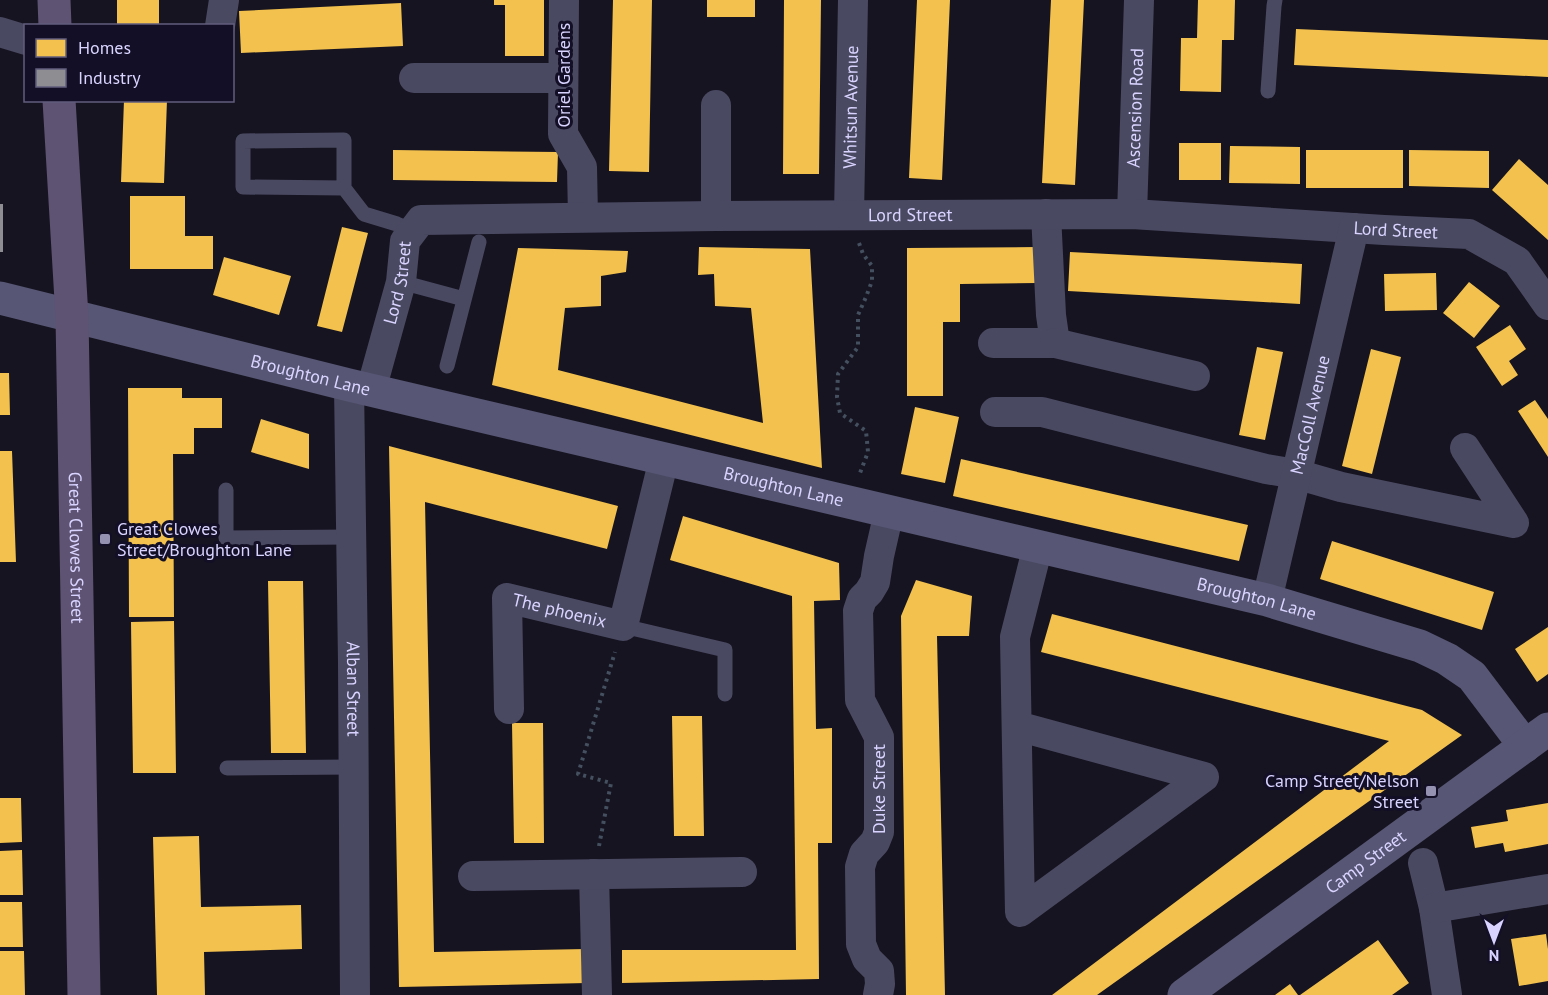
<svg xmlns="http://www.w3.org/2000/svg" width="1548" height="995" font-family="'PT Sans',sans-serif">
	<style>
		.homes { fill: #f2c14e }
		.industry { fill: #8d8d92 }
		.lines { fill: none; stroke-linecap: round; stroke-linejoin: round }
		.path { stroke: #44505f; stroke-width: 4; stroke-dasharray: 3 4.5; stroke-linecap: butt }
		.lane { stroke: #4a4962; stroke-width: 15 }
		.street { stroke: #4a4962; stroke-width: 30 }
		.secondary { stroke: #575674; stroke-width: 33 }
		.primary { stroke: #5e5373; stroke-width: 33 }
		.poi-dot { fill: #9591b1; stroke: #130f26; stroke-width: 2 }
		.labels { text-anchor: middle; stroke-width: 6; stroke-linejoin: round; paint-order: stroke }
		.street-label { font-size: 18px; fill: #d9d4ff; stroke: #130f26 }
		.poi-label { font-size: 18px; fill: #d9d4ff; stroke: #130f26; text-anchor: start }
	</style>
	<rect width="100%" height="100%" fill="#161421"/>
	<path class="homes" d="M117,0h42v26h-42z
		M494,0h50v56h-39v-51h-11z
		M613,0h39l-3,172 -40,-1z
		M707,0h48v17h-48z
		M784,0h37l-2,174h-36z
		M917,0h33l-8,180 -33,-2z
		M1051,0h33l-9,185 -33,-2z
		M1198,0h37l-1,40h-12l-1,52 -41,-1 1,-53h16z
		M401,3l2,43 -162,7 -2,-42z
		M1296,29l252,11v37l-254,-12z
		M124,100h43l-3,83 -43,-1z
		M1179,143h42v37h-42z
		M1230,146l70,1v37l-71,-1z
		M393,150l165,2 -1,30 -164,-2z
		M1306,150h97v38h-97z
		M1409,150l80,1v37l-80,-2z
		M1519,159l29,26v55l-56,-50z
		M130,196h55v40h28v33h-83z
		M342,227l26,6 -26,99 -25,-6z
		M699,247l111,2 12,219 -330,-83 26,-137 110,3 -2,21 -25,4v30l-36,2 -7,62 205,53 -12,-115 -36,-2 -1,-32 -16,1z
		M1037,247v36l-77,1v38h-17v74h-36v-148z
		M1070,252l232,12 -2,40 -232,-13z
		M224,257l67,19 -12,39 -66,-20z
		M1436,273l1,37 -52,1 -1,-37z
		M1469,282l31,24 -26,32 -31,-25z
		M1510,325l16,24 -17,12 9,14 -16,11 -26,-39z
		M1257,347l26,5 -18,88 -26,-5z
		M1371,349l30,8 -29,117 -30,-8z
		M0,373h9l1,42h-10z
		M128,388h54v10h40v30h-28v26h-21l1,163h-45z
		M1535,400l13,19v38l-30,-46z
		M915,407l44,10 -14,66 -44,-9z
		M261,419l48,15v35l-58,-17z
		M389,446l229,60 -11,43 -182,-47 9,450 152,-3 1,34 -188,4z
		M0,451h12l4,111h-16z
		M961,459l287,66 -9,36 -286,-65z
		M683,516l156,47 1,37 -26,1 2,128 16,-1v115h-14l1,136 -197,4v-33h174l-4,-354 -122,-36z
		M1332,541l162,51 -12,38 -162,-51z
		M916,580l56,16 -3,40h-32l8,359h-39l-5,-379z
		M268,581h35l3,172h-35z
		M1052,614l370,96 40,25 -365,260h-45l337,-254 -348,-89z
		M174,621l2,152h-43l-2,-151z
		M1548,627v47l-11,8 -22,-33z
		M672,716h30l2,120h-30z
		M512,723h31l1,120h-30z
		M0,798h21l1,44 -22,1z
		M1548,803v41l-43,8 -2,-9 -28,5 -4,-21 37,-6 -2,-11z
		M199,836l2,71 100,-2 1,44 -98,3 1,43h-48l-4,-158z
		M22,850l1,45h-23v-44z
		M0,902h22l1,45h-23z
		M1546,934l2,15v32l-29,5 -8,-47z
		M1378,940l31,43 -17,12h-92z
		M0,951h24l1,44h-25z
		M1290,984l8,11h-23z"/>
	<path class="industry" d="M0,204h3v48h-3z"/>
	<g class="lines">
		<path class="path" d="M859,243l4,11 9,12v15l-6,16 -8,18v32l-20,27 -1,23 3,16 26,18 2,21 -8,21
			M599,846l12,-63 -33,-9 37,-122"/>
		<path class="lane" d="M1268,91l6,-85 1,-6
			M344,188l-101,-1v-46l101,-1v48l20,26 33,10 16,7
			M401,282l63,17
			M447,366l32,-124
			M226,490v48l125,-1
			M623,626l102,24v44
			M227,768l127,-1"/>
		<g class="street">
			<path d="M564,0l-1,134 19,33 1,50"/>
			<path d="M220,26l4,-26"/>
			<path d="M0,32l26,8"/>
			<path d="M414,78h149"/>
			<path d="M716,105v111"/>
			<path id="s1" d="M1132,214l7,-214"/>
			<path id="s2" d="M849,215l4,-215"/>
			<path d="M993,343h62l-4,-28 -5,-101"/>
			<path d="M1055,343l140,33"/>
			<path id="s3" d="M349,385l4,278 2,332"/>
			<path id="s4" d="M371,390l30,-108 4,-41 16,-21 295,-4 416,-2 252,16 85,4 48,27 31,44"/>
			<path d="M995,412h47l224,57 30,5 45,13 173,36 -49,-75"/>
			<path id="s5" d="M1267,600l87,-372"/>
			<path id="s6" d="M509,709l-2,-111 116,28 41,-167"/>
			<path d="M1017,726l187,51 -184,135 -5,-275 23,-91"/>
			<path d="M1423,863l11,45 13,87"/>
			<path d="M594,874l3,121"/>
			<path d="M473,876l269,-4"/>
			<path d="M1434,908l114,-19"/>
			<path id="s7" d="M878,995l2,-11 -1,-13 -12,-12 -6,-15 -1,-77 4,-13 11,-12 4,-10v-95l-19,-37 -2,-89 4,-12 7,-7 6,-10 4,-26 10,-44"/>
		</g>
		<g class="secondary">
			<path id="s8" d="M0,298l349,87 918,215 153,46 27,13 25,17 53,70"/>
			<path id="s9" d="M1184,995l364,-266"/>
		</g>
		<g class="primary">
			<path d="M54,0l1,26"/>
			<path id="s10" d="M59,100l13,217 12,678"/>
		</g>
	</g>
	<g class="poi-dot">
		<rect x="99" y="533" width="12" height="12" rx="3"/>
		<rect x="1425" y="785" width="12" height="12" rx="3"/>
	</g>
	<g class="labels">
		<g class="street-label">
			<text transform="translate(564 75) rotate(-90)" y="6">Oriel Gardens</text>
			<text dy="6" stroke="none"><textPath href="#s1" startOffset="106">Ascension Road</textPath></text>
			<text dy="6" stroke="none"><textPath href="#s2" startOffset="108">Whitsun Avenue</textPath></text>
			<text dy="6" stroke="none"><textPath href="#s4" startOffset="669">Lord Street</textPath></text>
			<text dy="6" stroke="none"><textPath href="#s4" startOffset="1155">Lord Street</textPath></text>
			<text dy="6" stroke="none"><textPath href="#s4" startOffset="111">Lord Street</textPath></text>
			<text dy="6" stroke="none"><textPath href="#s8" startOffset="320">Broughton Lane</textPath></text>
			<text dy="6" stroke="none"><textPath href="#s5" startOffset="190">MacColl Avenue</textPath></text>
			<text dy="6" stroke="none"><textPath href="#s8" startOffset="806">Broughton Lane</textPath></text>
			<text dy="6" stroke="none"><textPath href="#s10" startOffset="448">Great Clowes Street</textPath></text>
			<text dy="6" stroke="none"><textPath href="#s8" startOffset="1292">Broughton Lane</textPath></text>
			<text dy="6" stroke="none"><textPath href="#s6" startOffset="165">The phoenix</textPath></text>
			<text dy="6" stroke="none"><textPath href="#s3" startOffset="304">Alban Street</textPath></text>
			<text dy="6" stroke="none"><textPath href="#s7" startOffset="218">Duke Street</textPath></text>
			<text dy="6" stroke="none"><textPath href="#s9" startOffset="225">Camp Street</textPath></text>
		</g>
		<g class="poi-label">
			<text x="117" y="535">Great Clowes<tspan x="117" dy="21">Street/Broughton Lane</tspan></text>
			<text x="1419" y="787" text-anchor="end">Camp Street/Nelson<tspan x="1419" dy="21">Street</tspan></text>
		</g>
	</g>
	<rect x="24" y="24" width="210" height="78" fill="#130f26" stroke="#625e7d" stroke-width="1.5"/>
	<rect x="36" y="39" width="30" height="18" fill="#f2c14e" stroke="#625e7d" stroke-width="1.5"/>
	<text x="78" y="54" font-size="18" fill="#d9d4ff">Homes</text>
	<rect x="36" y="69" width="30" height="18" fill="#8d8d92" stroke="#625e7d" stroke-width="1.5"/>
	<text x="78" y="84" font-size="18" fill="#d9d4ff">Industry</text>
	<g transform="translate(1494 941) rotate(180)" stroke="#130f26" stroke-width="4.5" paint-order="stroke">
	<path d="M0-4.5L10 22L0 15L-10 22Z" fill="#d9d4ff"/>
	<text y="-9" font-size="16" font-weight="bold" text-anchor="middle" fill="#d9d4ff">N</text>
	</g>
</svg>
